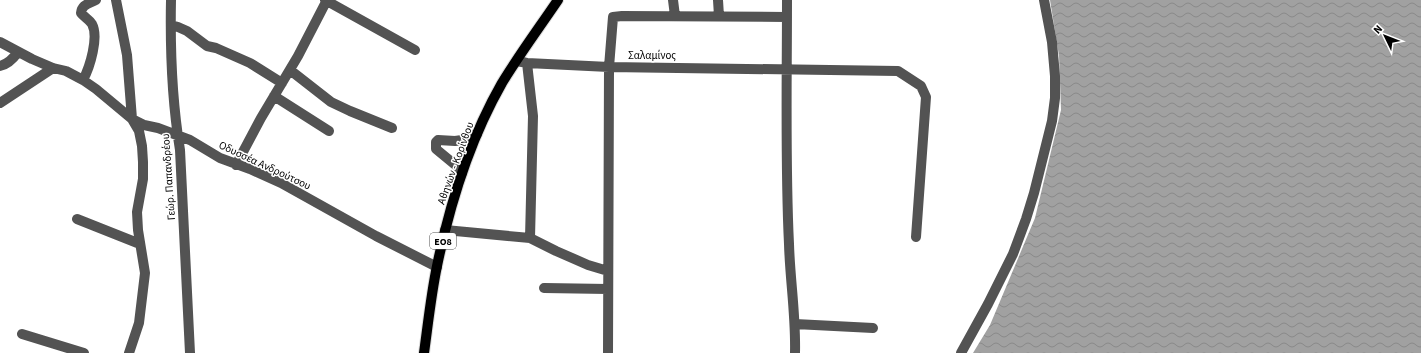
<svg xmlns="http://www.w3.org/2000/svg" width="1421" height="353" font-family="'Source Sans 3',sans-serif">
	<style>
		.water { fill: url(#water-waves) }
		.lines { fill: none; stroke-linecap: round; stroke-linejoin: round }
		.major-casing { stroke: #dbdbdb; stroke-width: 12 }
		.minor { stroke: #535353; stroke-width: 10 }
		.major { stroke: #000; stroke-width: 10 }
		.labels { text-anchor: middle; stroke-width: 3; stroke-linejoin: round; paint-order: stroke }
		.shield { fill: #fff; stroke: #4c4c4c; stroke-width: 1 }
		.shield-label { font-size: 10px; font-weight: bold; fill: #000 }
		.street-label { font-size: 11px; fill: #000; stroke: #fff }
	</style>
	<defs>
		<pattern id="water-waves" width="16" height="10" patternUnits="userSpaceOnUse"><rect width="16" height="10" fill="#a1a1a1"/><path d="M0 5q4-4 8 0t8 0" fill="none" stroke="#898989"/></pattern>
	</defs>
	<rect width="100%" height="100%" fill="#fff"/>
	<path class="water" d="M1050,0h371v353h-448l17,-28 45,-107 26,-108 -2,-54z"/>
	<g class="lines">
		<g class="major-casing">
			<path id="major" d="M424,353c4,-29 7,-58 13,-87 13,-63 33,-127 65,-183 17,-28 37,-55 56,-83"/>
		</g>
		<path class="minor" d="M116,0l11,55 5,64 7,12 3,15 1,16v17l-6,33 1,18 7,43 -6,50 -10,30
			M171,0c-1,50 1,101 9,150l10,203
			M325,0l90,50
			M673,0l2,16
			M718,0l1,16
			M787,0c0,81 -2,163 2,244 1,36 7,72 6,109
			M171,25l7,2 9,4 20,15 9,2 34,15 32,20
			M0,42l32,17 21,9 13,3 17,9 13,9 36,30 12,6 14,3 32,12 30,18 30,11 31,14 95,53 61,31
			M517,61l10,2 82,4 289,4 23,15 5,11 -10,140
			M527,63l6,53 -3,122
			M0,66c8,-2 13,-7 18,-14
			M290,70l41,32 19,9 42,17
			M83,80c7,-13 16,-43 9,-56 -3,-5 -8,-7 -11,-11 1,-9 8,-9 15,-13
			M274,96l55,35
			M0,103l53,-35
			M236,165l25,-47 37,-62 29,-56
			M462,173l-3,-5 -23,-19v-7l2,-2 17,1 7,-1 15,-6
			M77,219l63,25
			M445,230l85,8 26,13 32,14 20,6
			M544,288l64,1
			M795,324l78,4
			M22,334l62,19
			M608,353l1,-286 4,-50 9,-1 165,1
			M961,353l27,-49 25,-50 13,-35 8,-26 18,-72 3,-23v-22l-3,-34 -8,-42"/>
		<use href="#major" class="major"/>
	</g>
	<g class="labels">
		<rect class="shield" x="430" y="233" width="26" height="16" rx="3"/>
		<g class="shield-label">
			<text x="443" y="245">ΕΟ8</text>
		</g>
		<g class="street-label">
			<text x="652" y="59">Σαλαμίνος</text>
			<text transform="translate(455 163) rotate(-70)" y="4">Αθηνών - Κορίνθου</text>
			<text transform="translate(265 165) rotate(25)" y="4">Οδυσσέα Ανδρούτσου</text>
			<text transform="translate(168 177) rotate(-94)" y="4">Γεώρ. Παπανδρέου</text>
		</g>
	</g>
	<g transform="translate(1385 36) rotate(313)" stroke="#ffffff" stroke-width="3" paint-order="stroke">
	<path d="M0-3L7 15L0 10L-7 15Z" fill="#000000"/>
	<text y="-6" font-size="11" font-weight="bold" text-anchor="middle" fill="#000000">N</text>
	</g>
</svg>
